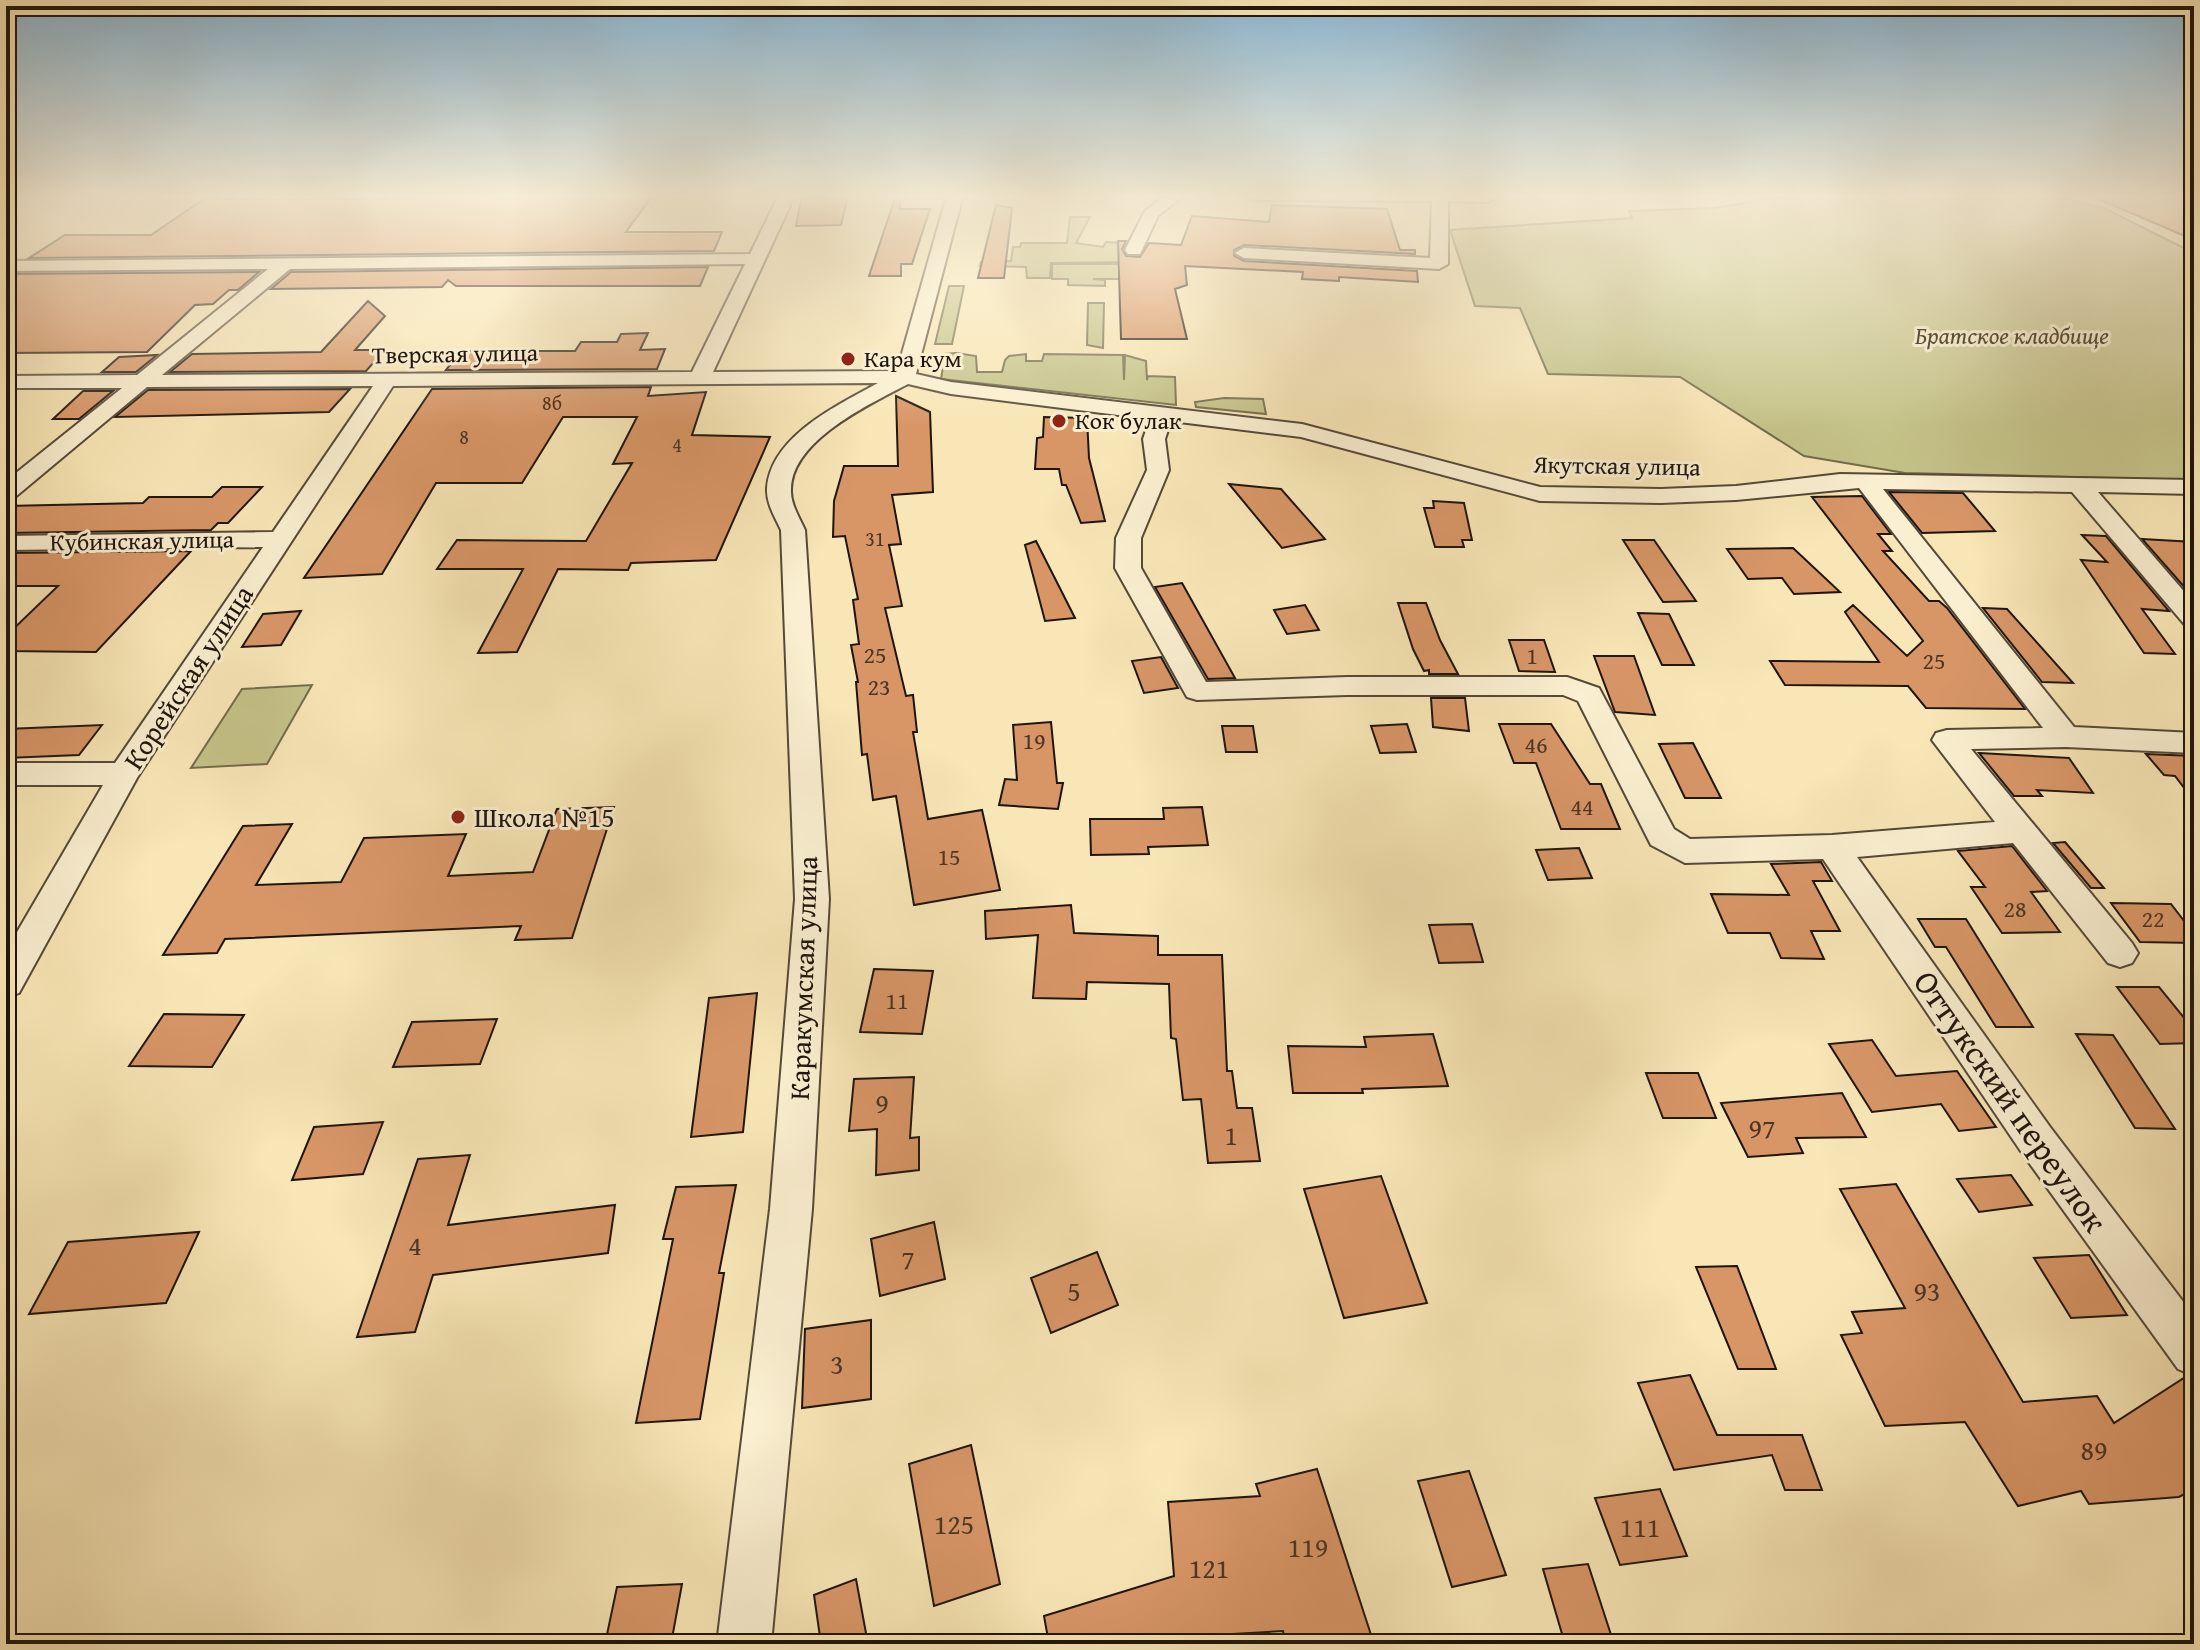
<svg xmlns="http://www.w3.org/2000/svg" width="2200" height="1650" font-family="'Gentium Book Plus',serif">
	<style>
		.green { fill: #c5c389; stroke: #726c4c; stroke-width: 2 }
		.building { fill: #d89667; stroke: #1e150e; stroke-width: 2 }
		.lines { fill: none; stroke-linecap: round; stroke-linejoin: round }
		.street-casing { stroke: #544938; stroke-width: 4 }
		.street { fill: #faefd0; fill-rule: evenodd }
		.poi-dot { fill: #8f2418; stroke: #faefd0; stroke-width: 3 }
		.labels { text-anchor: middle; stroke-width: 6; stroke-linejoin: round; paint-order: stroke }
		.far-number-label { font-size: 20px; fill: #4c3524 }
		.far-park-label { font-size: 24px; font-style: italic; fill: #585239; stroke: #faefd0 }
		.far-street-label { font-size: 24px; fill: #1e150e; stroke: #faefd0 }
		.far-poi-label { font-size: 24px; fill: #1e150e; stroke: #faefd0; text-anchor: start }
		.number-label { font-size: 24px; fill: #4c3524 }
		.street-label { font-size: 28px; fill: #1e150e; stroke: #faefd0 }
		.poi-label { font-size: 28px; fill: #1e150e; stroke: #faefd0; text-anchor: start }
		.near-number-label { font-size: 28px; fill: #4c3524 }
		.near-street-label { font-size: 34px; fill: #1e150e; stroke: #faefd0 }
	</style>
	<rect width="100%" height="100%" fill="#f8e6b6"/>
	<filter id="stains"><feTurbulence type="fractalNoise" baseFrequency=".0025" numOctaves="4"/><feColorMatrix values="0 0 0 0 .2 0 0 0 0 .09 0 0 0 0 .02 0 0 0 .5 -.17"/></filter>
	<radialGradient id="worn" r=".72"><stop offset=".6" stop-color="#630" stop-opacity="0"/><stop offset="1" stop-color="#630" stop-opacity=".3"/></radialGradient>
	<path class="green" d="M1791,195h232l43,4 38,9 90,45v227l-289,-7 -101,-17 -124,-79 -132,-3 -28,-66 -45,-2 -25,-76 182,-12 -3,-7 86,-3z
		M1070,217h20l-14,26 27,4 3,-5 17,1 4,15 19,4 -95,1 -1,15h-23l-1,-11 -46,-1 1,-4 30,-1 2,-14h7l1,-4h46z
		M1052,264h92l2,15h-53l12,1v6l-37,-1v-6h-16z
		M949,286h15l-12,58h-17z
		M1088,303h16l-1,45 -16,-3z
		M956,353l20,3 1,16h25l3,-12 4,-4 17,-2v7h16l2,-7 79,1 1,25 1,-25 21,6 1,19 1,-4 27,1 1,28 -235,-26 4,-25z
		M1224,398l39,1 3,15 -70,-7 -1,-5z
		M312,685l-45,79 -76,4 51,-79z"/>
	<path class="building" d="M390,195h263l-27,37h96l-8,19 -685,7 36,-23h86l53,-36h181z
		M802,195h46l-7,30 -45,1z
		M896,195l4,1v13h30l-18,55h-11v12h-32z
		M2089,195h105v45z
		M996,205l16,3 -8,70h-26z
		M1272,205l115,4 13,41h15v4l-171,-9 -10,5v6l10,5 173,10 1,11 -79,-5v4l-37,-2 1,-7 -118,-6 2,19 -12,4 12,50h-66l-3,-98h8l-4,8 4,7 14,1 9,-14 32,2 11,-29 77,6z
		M708,267l-8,19h-244l-8,-6 -6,7 -171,2 20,-17z
		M259,272l-21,18h-9l-16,14 -18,1 -48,47 -141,1v-79z
		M368,301l17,15 -30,34h30l-19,21 -196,1 22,-18 129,-2z
		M648,333l-8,17 25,-1 -8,20 -211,1 15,-19h114l6,-9h36l4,-8z
		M157,355l-21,17h-34l17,-15z
		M651,387l-3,9 58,-4 -14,43 78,2 -54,123 -85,3 -3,7 -70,-1 -41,83 -39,1 45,-84h-86l20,-29 129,1 46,-78 -19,1 24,-47h-74l-41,66h-86l-54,91 -78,4 128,-189z
		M350,389l-21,23 -214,5 33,-27z
		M83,391h30l-34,28h-26z
		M896,396l34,16 3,80 -41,3 9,49 -12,1 13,61 -17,2 21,88 7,-1 4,37h-4l15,87 54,-9 18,80 -86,15 -18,-109 -23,4 -6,-46 -5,1 -6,-73h2l-7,-37 8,-1 -6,-44 5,-1 -13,-63 -12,1 1,-36 10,-35h54z
		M1044,417l43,1 2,40 16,63 -24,2 -15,-38h-4l-3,-16h-24l2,-31 6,-1z
		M1229,484l52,5 44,50 -43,9z
		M222,487h40l-34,36h-10l-7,7 -205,3v-27l137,-3 6,-6h63z
		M1889,492l74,1 32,38 -73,2z
		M1862,496l29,38h-13l14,17h-9l46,50h10l8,7 78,101 -99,-1 -18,-22 -123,-1 -15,-24 109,1 -34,-50 8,-7 54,51 16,-15 -111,-144z
		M1433,501l31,2 8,37h-10l2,7h-29l-11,-39h10z
		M2082,535l24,1 63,75 -27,-2 33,45 -31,-1 -63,-93 26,2z
		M2142,539l52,3v56z
		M1623,540h31l42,61 -33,1z
		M1036,541l39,77 -30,3 -20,-76z
		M1793,548l47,44 -46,2 -12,-16 -34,1 -21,-30z
		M191,551l-95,101 -90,-1v-15l52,-50h-52v-33z
		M1182,583l53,95 -27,1 -53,-92z
		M1398,603h28l14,37 18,34h-29v-4l-5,1 -11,-22z
		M1305,605l14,25 -32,4 -13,-24z
		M1983,608l24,1 66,74 -31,-1z
		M301,611l-20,34 -39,2 21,-33z
		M1638,613l31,1 25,51h-32z
		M1509,640h35l11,32 -36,-1z
		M1594,656h40l21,59 -40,-3z
		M1161,657l17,31 -34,5 -12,-32z
		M1431,698h34l4,33 -36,-4z
		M1051,722l6,61h6l-5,26 -59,-4 6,-26 12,1 -4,-55z
		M1407,724l9,28 -36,1 -9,-27z
		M1499,724h52l39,60h11l19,45h-59l-25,-66h-22z
		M102,725l-23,30 -73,3v-29z
		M1222,726h31l4,26h-31z
		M1693,743l28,55h-36l-26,-54z
		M1979,753l90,5 24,35 -56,-3 5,6h-28z
		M2146,754l48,2v45l-19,-25 -11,-1z
		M614,807l-42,131 -57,2 6,-14 -296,13 -8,14 -54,2 80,-129 49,-2 -36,61 85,-3 23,-44 102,-4 -18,42 85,-4 24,-63z
		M1202,807l6,38 -60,2 1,7 -58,1 -1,-36h74l-1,-11z
		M2065,842l39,46h-13l-38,-45z
		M2012,846l35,45 -16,1 29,40 -58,1 -31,-46h14l-27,-36z
		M1579,848l13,30 -44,2 -12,-30z
		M1821,862l11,19h-19l27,50h-29l13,28 -43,-1 -11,-25h-42l-17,-39 78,1 -18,-31z
		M2111,903l60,1 23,30v9l-54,-1z
		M1071,905l3,28 84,3v19h64l5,116h5l5,37h15l8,53 -52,2 -7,-64 -18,1 -7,-61 -5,-1 -2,-54 -82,-2 -1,17 -53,-1 5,-63 -52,4 -1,-28z
		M1918,919h48l67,108h-37l-50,-80h-11z
		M1472,924l11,38 -44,1 -10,-38z
		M874,969l59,2 -11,63 -62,-2z
		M2117,987h42l35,43v13l-34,1z
		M757,993l-14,139 -52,5 18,-139z
		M164,1014l80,1 -32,52 -83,-1z
		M497,1019l-17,45 -87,3 19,-45z
		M1433,1034l15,52 -86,3 1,4h-70l-5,-47 78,1 -2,-10z
		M2076,1034l37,1 62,94 -40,-1z
		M1872,1040l24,36 61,-5 39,56 -37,4 -18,-27 -69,8 -43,-68z
		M1646,1073h52l18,45h-53z
		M914,1077l-4,61 9,-1v33l-43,5 1,-46 -28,2 5,-52z
		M1842,1093l24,44 -70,1 7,15 -55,4 -27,-54z
		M383,1122l-20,52 -71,6 22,-53z
		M470,1155l-22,70 167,-20 -7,48 -175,22 -18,57 -58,5 61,-178z
		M2011,1175l21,30 -53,7 -22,-33z
		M1381,1176l46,127 -83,15 -40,-129z
		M1896,1184l127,218 74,-6 17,27 73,-47 7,3v110l-15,8 -90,7 -8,-13 -63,15 -53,-84 -80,4 -44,-91 21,-2 -10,-21 53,-4 -65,-119z
		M736,1185l-17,88h5l-24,146 -64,4 37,-184h-10l13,-52z
		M934,1222l11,57 -65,17 -9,-57z
		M199,1232l-33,71 -137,11 39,-72z
		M1097,1252l21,53 -67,28 -20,-55z
		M2089,1255l38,60 -56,3 -37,-60z
		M1737,1266l39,103h-38l-42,-102z
		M871,1320v79l-69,9 3,-79z
		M1690,1375l27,60h85l20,55h-37l-13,-35 -98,15 -36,-87z
		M971,1445l29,139 -66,22 -25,-142z
		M1317,1469l57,175h-89l-2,-13 -119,7 2,6h-117l-5,-28 130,-40 -6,-74 92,-6 -4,-12z
		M1469,1471l37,104 -54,12 -34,-106z
		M1660,1489l27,67 -67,9 -25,-67z
		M1588,1564l26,80h-49l-22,-75z
		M856,1579l12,65h-47l-7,-49z
		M682,1584l-11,60h-66l12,-57z"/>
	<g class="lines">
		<g class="street-casing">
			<path id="street" d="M779,195h16l-82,177 184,-1 50,-176h16l-47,179 35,8 351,42 238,63 121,2 75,-3 104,-12 354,6v14l-96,-2 96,111v24l-9,-2 -113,-133 -189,-3 191,238 120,6v20l-128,-6 -95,2 161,194 6,10 -6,10 -12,4 -12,-4 -95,-120 -156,14 193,270 144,189v60l-16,-7 -156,-216 -199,-294 -138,4 -34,-18 -73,-144 -15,-6h-216l-150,5 -10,-3 -72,-129 1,-30 31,-68 -4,-31 7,-20 -199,-25 -43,-10c-38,20 -116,56 -117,105 -1,14 8,28 14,41l24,369 -17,310 -41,435h-54l53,-435 25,-310 -14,-369c-6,-13 -15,-27 -14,-42 4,-52 71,-83 111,-105l-485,3 -256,392 -118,215 -13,5v-47l97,-166h-97v-22h109l148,-216 -257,3v-14l267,-4 100,-146 -226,1 -133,111 -8,2v-19l116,-93h-116v-12l131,-1 131,-106 -262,2v-10l744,-7zM745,264l-53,108 -530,3 128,-106zM1171,421l130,16 239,64 121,2 75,-3 123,-12 184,240 -96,2 -11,3 -4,7 63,82 -163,13 -142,4 -16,-10 -75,-141 -32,-11h-220l-141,5 -65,-114v-30l28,-68 -4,-31z
				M1166,195h18l-26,21 -18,38h-12l-3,-4 20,-39z
				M1245,195h249l2,2 -8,5 -40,-1v63l-9,5 -195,-11 -9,-5 9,-5 186,10 2,-57 -179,-1z"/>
		</g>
		<use href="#street" class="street"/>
	</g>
	<linearGradient id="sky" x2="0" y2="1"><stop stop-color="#8bb8d5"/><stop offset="0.46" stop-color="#fcf4de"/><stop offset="1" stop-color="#fcf4de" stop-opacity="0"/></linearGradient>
	<rect width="2200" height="426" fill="url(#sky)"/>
	<g class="poi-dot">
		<circle cx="848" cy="359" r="8"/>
		<circle cx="1059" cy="421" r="8"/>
		<circle cx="458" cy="817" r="8"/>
	</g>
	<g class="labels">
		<g class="far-number-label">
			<text x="552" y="410">8б</text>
			<text x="464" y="444">8</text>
			<text x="677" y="452">4</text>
			<text x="875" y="546">31</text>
		</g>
		<g class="far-park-label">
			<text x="2012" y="344">Братское кладбище</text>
		</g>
		<g class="far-street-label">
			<text transform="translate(455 354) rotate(-1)" y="8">Тверская улица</text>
			<text transform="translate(1617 466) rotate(1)" y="8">Якутская улица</text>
			<text transform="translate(142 541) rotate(-1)" y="8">Кубинская улица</text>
		</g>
		<g class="far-poi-label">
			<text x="864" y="367">Кара кум</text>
			<text x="1075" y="429">Кок булак</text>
		</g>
		<g class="number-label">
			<text x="875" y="663">25</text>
			<text x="1532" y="664">1</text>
			<text x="1934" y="669">25</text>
			<text x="879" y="695">23</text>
			<text x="1034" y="749">19</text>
			<text x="1536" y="753">46</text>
			<text x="1582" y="815">44</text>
			<text x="949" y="865">15</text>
			<text x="2015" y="917">28</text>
			<text x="2153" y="927">22</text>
			<text x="897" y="1009">11</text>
		</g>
		<g class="street-label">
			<text transform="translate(188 677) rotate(-57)" y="10">Корейская улица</text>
			<text transform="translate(803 978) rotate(-88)" y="10">Каракумская улица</text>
		</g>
		<g class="poi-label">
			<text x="474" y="827">Школа №15</text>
		</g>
		<g class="near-number-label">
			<text x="882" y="1113">9</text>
			<text x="1762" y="1138">97</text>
			<text x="1231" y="1145">1</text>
			<text x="415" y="1255">4</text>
			<text x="908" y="1269">7</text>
			<text x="1074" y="1301">5</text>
			<text x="1927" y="1301">93</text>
			<text x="837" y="1374">3</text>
			<text x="2094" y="1460">89</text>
			<text x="954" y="1534">125</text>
			<text x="1640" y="1537">111</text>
			<text x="1308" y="1557">119</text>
			<text x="1209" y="1578">121</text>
		</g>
		<g class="near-street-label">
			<text transform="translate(2011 1101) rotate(55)" y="12">Оттукский переулок</text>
		</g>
	</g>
	<rect width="2200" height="1650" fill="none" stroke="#f8e6b6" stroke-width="32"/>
	<rect x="8" y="8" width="2184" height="1634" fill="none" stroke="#1e150e" stroke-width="4"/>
	<rect x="16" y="16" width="2168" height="1618" fill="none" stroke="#1e150e" stroke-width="2"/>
	<rect width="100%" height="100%" filter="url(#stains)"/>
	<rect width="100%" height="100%" fill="url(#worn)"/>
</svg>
